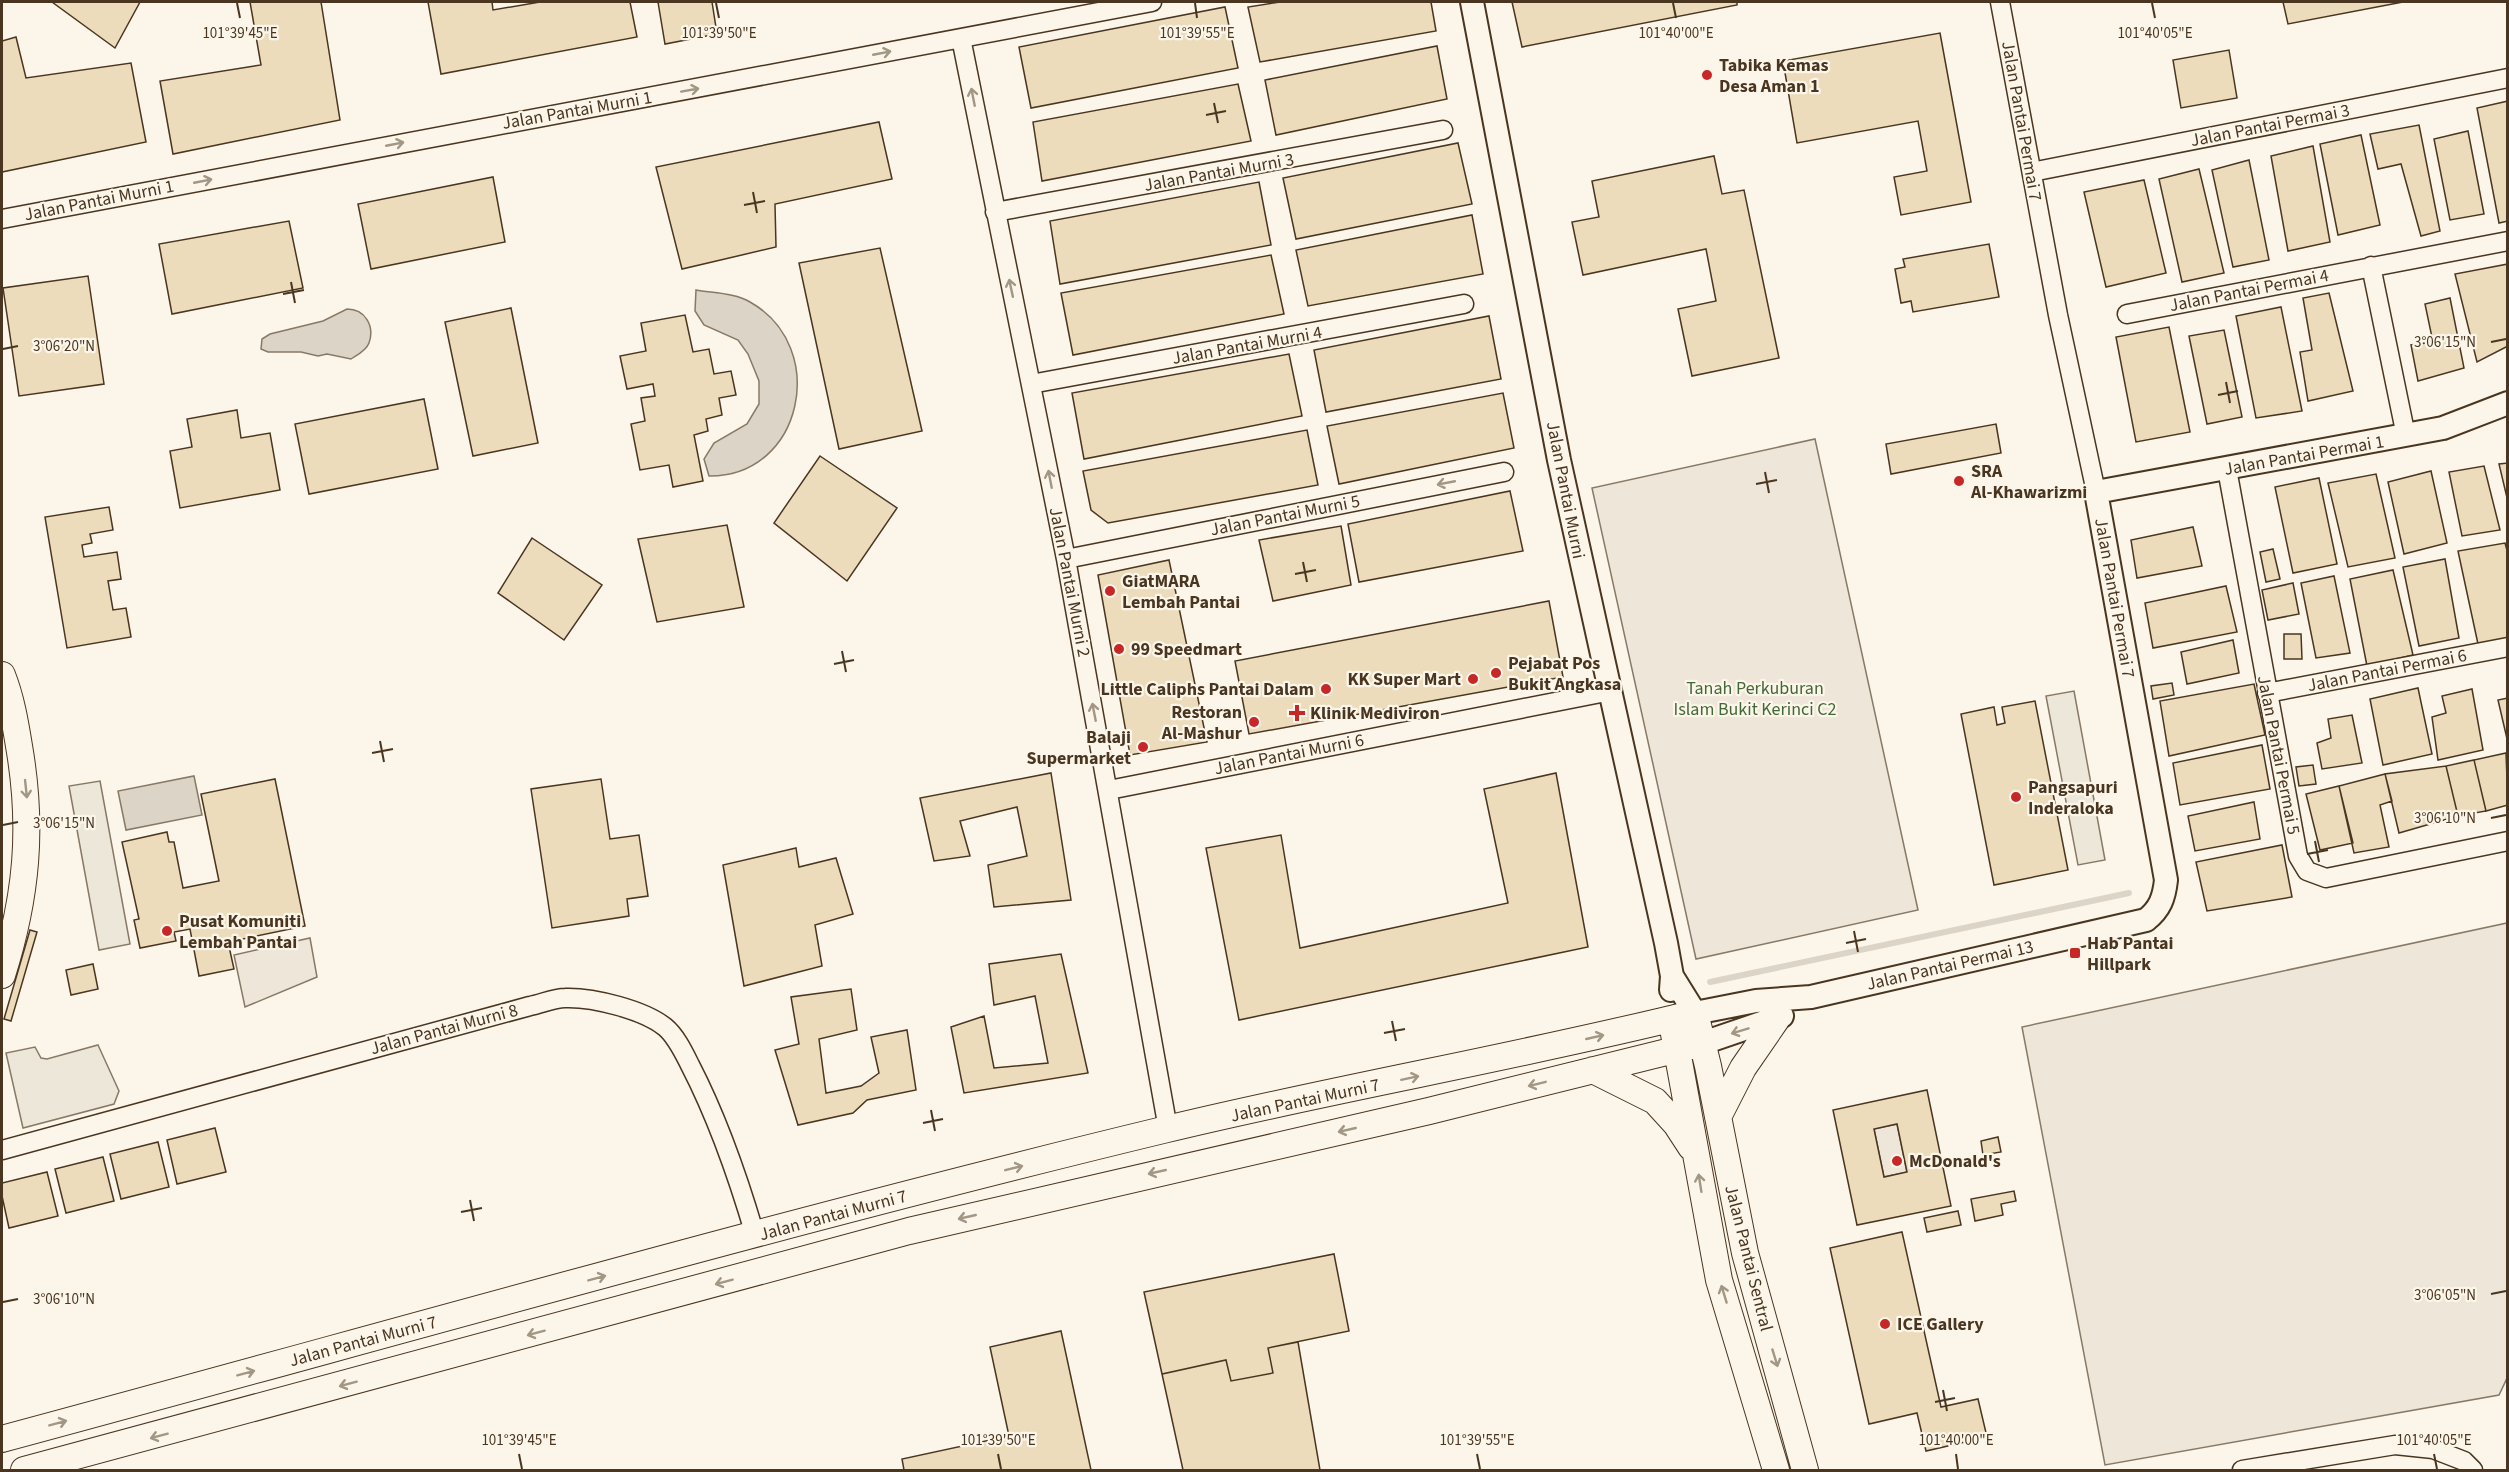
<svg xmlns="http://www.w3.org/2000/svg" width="2509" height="1472" font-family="'Source Sans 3',sans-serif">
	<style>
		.green { fill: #ede6d9; stroke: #887966; stroke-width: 1.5 }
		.parking { fill: #ede7d9; stroke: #887966; stroke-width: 1.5 }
		.water { fill: #dcd4c6; stroke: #887966; stroke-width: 1.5 }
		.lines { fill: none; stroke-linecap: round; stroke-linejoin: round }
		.stream { stroke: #dcd4c6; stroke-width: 6 }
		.building { fill: #ecdcbc; stroke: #4a3520; stroke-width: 1.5; fill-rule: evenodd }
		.minor-casing { stroke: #4a3520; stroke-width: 21 }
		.tertiary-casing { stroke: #4a3520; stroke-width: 26 }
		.secondary-casing { stroke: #4a3520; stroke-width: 28 }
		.minor { stroke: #fbf6e9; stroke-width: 18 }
		.tertiary { stroke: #fbf6e9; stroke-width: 22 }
		.secondary { stroke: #fbf6e9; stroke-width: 26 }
		.oneway { stroke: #a29684 }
		.ticks { fill: none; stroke: #4a3520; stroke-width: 2 }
		.poi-dot { fill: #c62828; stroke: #fbf6e9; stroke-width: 2 }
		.labels { text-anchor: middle; stroke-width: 4.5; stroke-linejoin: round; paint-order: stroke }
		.poi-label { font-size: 18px; font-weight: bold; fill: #4a3520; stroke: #fbf6e9; text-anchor: start }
		.street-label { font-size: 18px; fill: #4a3520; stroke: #fbf6e9 }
		.park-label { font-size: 18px; fill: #436837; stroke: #fbf6e9 }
		.ticks-label { font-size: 15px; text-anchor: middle; fill: #4a3520; stroke: #fbf6e9; stroke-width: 4.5; stroke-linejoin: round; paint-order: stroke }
	</style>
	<rect width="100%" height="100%" fill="#fbf6e9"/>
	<path class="green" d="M1815,439l103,471 -222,49 -104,-471z
		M2507,923l1,453 -9,19 -394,70 -83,-438z
		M310,938l7,39 -72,30 -11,-52z
		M1897,1124l10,48 -23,5 -10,-48z"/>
	<path class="parking" d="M2074,691l31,169 -27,5 -32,-169z
		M100,781l30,163 -31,6 -30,-164z
		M98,1045l21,46 -5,13 -91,24 -17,-75 29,-6 6,11 6,1z"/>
	<path class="water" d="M696,290c17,3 40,3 54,12 80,45 53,175 -41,174l-5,-17 10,-16 33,-19 12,-20v-23l-11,-27 -10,-14 -34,-15 -9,-14z
		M347,309c18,0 28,17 22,34 -3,8 -12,12 -18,16l-24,-5 -9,2 -17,-4h-33l-7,-3 1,-10 8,-5 53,-13z
		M194,776l8,39 -76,15 -8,-39z"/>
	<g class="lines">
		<path class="stream" d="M1710,982l419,-89"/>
	</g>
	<path class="building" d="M52,2h88l-25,46z
		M250,2h71l19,118 -167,34 -13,-73 101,-16z
		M428,2h64l1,8 47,-8h90l7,35 -196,37z
		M658,2h54l5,32 -52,10z
		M1280,2h151l5,29 -176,31 -12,-55z
		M1512,2h225v3l-215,42z
		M2283,2h120l-115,22z
		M1225,7l13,61 -207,40 -12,-61z
		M1940,33l31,169 -70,13 -7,-38 33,-6 -9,-50 -121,22 -14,-82z
		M16,37l10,41 105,-15 15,79 -144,30v-131z
		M1437,46l10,53 -171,36 -11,-55z
		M2229,50l8,48 -56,10 -8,-48z
		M1238,84l13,57 -209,40 -9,-59z
		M2508,101v120l-9,2 -22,-115z
		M879,122l13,57 -117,25 1,43 -94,22 -26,-102z
		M2419,125l21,106 -19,5 -20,-72 -23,5 -8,-35z
		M2468,131l16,83 -34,6 -16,-81z
		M2361,135l19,90 -42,10 -18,-91z
		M1458,143l14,61 -176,35 -13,-61z
		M2313,146l17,96 -42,9 -17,-95z
		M1714,156l8,38 22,-4 35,168 -87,18 -14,-67 38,-8 -10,-52 -123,26 -11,-53 27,-5 -7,-36z
		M2249,160l20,100 -36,7 -21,-97z
		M2199,169l25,104 -42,9 -23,-103z
		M493,177l12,65 -134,27 -13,-65z
		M2144,180l22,93 -60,14 -22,-95z
		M1259,182l12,63 -211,39 -10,-63z
		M1472,215l11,59 -175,32 -12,-56z
		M289,221l14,67 -131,26 -13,-70z
		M1989,244l10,53 -86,15 -2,-11 -10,2 -6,-34 10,-2 -2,-8z
		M880,248l42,183 -83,18 -40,-186z
		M1271,255l13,59 -211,41 -12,-62z
		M2508,264v82l-31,16 -22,-88z
		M88,276l16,108 -85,12 -16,-108z
		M2329,293l24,98 -45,10 -8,-49 12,-2 -9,-52z
		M2450,298l14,70 -46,13 -7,-36 22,-3 -8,-38z
		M2281,307l21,104 -46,7 -20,-102z
		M511,308l27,135 -65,13 -28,-134z
		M685,315l8,37 16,-3 5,25 17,-3 5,24 -17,3 3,17 -16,4 2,12 -14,4 9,46 -30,6 -4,-22 -29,5 -9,-46 14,-3 -4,-23 14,-2 -2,-12 -26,5 -7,-33 26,-5 -5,-28z
		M1489,316l12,63 -175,33 -12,-62z
		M2169,327l21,105 -54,10 -20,-105z
		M2224,330l18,87 -35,7 -18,-88z
		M1289,354l13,62 -218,43 -12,-66z
		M1503,393l11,55 -175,36 -12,-58z
		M424,399l14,70 -129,25 -14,-70z
		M237,410l4,28 29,-5 10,57 -100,18 -10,-57 22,-4 -5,-28z
		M1996,424l5,29 -110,21 -5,-30z
		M1307,430l11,55 -210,38 -17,-13 -8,-39z
		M820,456l77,52 -50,73 -73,-58z
		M2508,463v39l-9,-38z
		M2484,466l16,64 -38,6 -13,-64z
		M2431,471l16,72 -43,11 -16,-72z
		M2376,474l19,84 -47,9 -20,-84z
		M2319,478l18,86 -44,9 -18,-86z
		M1510,491l13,60 -164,31 -11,-58z
		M109,507l4,23 -23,4 2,9 -10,2 2,12 33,-5 4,27 -13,2 5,29 13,-2 5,29 -64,11 -22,-131z
		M727,525l17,82 -87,15 -19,-83z
		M1341,526l10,59 -78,16 -14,-61z
		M2193,527l9,39 -65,12 -6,-38z
		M532,538l70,47 -38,55 -66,-47z
		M2505,543l3,11v84l-30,6 -20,-93z
		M2273,549l7,30 -14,3 -6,-30z
		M2445,559l14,79 -40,8 -16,-79z
		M1169,560l38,182 -77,13 -32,-180z
		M2393,570l20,85 -46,11 -17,-87z
		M2334,576l16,77 -34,5 -15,-75z
		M2293,583l6,31 -31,6 -6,-30z
		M2226,586l11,46 -84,16 -8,-45z
		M1549,601l14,76 -314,57 -14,-73z
		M2284,634h17l1,25h-18z
		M2233,640l6,33 -52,11 -6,-32z
		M2172,683l2,12 -21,4 -2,-13z
		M2254,684l11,51 -96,21 -9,-55z
		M2418,688l14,66 -49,11 -13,-66z
		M2472,689l11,61 -45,10 -6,-43 14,-4 -4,-17z
		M2508,698v45l-10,-43z
		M2035,701l33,169 -74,15 -33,-171 33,-7 3,18 8,-2 -3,-16z
		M2352,715l10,48 -40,6 -5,-26 14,-5 -3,-19z
		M2262,745l8,44 -90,16 -7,-42z
		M2506,753l2,52 -22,6 -12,-51z
		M2474,760l12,51 -28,5 -12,-50z
		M2313,765l3,19 -17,2 -3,-19z
		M2446,766l12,50 -59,17 -14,-59z
		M1051,773l20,127 -77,7 -6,-42 39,-9 -10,-49 -57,14 10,35 -36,5 -14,-63z
		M1556,773l32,174 -349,73 -33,-172 75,-13 19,113 208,-45 -24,-114z
		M2385,774l7,27 -12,4 9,42 -35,6 -15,-67z
		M275,779l30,147 -77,16 6,27 -35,7 -9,-47 -16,3 2,9 -36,7 -6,-28 5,-1 -17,-77 45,-10 2,10h5l9,46 36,-7 -18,-87z
		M601,779l9,60 29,-4 9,61 -21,3 2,17 -77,12 -21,-139z
		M2339,786l14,57 -33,7 -14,-56z
		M2254,802l6,37 -65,12 -7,-35z
		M2282,845l10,52 -85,14 -11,-49z
		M796,848l3,19 37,-9 17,56 -38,11 7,41 -78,20 -21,-121z
		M30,930l7,2 -26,89 -7,-2z
		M1061,954l27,119 -124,20 -13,-66 33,-11 10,52 54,-5 -13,-67 -41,9 -5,-41z
		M93,964l5,25 -27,6 -5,-25z
		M851,989l6,41 -38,9 7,54 35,-7 18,-13 -8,-36 36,-7 9,60 -49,10 -14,13 -55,12 -23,-75 24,-6 -8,-47z
		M1927,1090l24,116 -94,19 -24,-115zM1897,1124l10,48 -23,5 -10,-48z
		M215,1128l11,44 -49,12 -10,-44z
		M1998,1137l3,15 -18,3 -2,-14z
		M158,1142l11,45 -48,12 -11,-45z
		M103,1157l11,44 -48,12 -11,-44z
		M47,1172l11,44 -49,12 -7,-32v-13z
		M2014,1191l2,10 -15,3 2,11 -28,6 -4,-22z
		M1958,1211l3,14 -34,7 -3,-14z
		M1902,1232l39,175 37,-8 9,38 -61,14 -9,-38 -48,11 -39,-176z
		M1334,1254l15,77 -81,17 5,25 -42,8 -5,-21 -64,14 -18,-82z
		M1061,1331l30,139h-187l-2,-11 107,-23 -19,-89z
		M1298,1342l22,128h-137l-21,-96 64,-14 5,21 42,-8 -5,-25z"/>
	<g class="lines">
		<g class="minor-casing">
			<path id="minor" d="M2000,2l58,313 38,177
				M961,38l105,521 102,570
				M2032,172l476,-94
				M995,212l448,-82
				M2,219l1150,-217
				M2371,266l35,170
				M2127,314l381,-73
				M1031,384l433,-80
				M2227,469l71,387 9,15 19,7 182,-37
				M1066,559l438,-87
				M2267,693l241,-46
				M1109,790l502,-99
				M2,1150l528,-144c11,-2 24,-8 35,-8 28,-1 79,12 100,29 11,9 19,26 25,38 28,54 48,112 65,170
				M2242,1470l153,-25 38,4 31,12 9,9"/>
		</g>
		<g class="tertiary-casing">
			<path id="tertiary" d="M1472,2l87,458 107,483 6,33 -1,14
				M1672,976l23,37 61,-12 55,-4 335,-77c14,-11 18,-22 20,-40l-70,-388 347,-64 65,-25
				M1703,1043l79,-27"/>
		</g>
		<g class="secondary-casing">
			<path id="secondary" d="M2,675c9,23 13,46 17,71 14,81 8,150 -17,229
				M1674,1034l45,246 57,190
				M1593,1070l62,31 21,23 15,23
				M1718,1117l25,-49 33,-48
				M2,1439c386,-104 772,-215 1161,-309 177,-43 356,-73 532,-117l13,53 37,187 60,217
				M24,1470l885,-239 520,-120 274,-68"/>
		</g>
		<use href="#minor" class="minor"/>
		<use href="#tertiary" class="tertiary"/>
		<use href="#secondary" class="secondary"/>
	</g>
	<defs><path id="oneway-shaft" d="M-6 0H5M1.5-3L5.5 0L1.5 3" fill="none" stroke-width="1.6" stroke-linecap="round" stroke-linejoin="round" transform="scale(1.5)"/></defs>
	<g class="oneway">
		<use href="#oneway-shaft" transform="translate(882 53) rotate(-11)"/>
		<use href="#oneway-shaft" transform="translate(690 90) rotate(-10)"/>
		<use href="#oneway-shaft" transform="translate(973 97) rotate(-101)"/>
		<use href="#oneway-shaft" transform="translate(395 144) rotate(-11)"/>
		<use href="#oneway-shaft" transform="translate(203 181) rotate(-11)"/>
		<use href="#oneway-shaft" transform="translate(1011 288) rotate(-102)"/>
		<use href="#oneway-shaft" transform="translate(1050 479) rotate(-101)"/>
		<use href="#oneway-shaft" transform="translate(1446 483) rotate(169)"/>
		<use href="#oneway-shaft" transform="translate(1094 712) rotate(-101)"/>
		<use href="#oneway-shaft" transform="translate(26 789) rotate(84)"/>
		<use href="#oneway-shaft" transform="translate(1740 1031) rotate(163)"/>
		<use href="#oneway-shaft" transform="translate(1595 1037) rotate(-13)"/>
		<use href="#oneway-shaft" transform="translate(1410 1078) rotate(-12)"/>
		<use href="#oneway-shaft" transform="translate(1537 1084) rotate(166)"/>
		<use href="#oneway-shaft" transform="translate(1347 1130) rotate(167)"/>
		<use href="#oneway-shaft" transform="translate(1014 1168) rotate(-14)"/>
		<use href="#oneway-shaft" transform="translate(1157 1172) rotate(167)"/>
		<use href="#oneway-shaft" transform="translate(1700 1183) rotate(-99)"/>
		<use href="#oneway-shaft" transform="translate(967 1217) rotate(167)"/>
		<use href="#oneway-shaft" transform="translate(597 1278) rotate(-15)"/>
		<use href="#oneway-shaft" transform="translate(724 1282) rotate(165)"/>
		<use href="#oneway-shaft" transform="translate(1724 1294) rotate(-107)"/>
		<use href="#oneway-shaft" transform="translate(536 1333) rotate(165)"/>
		<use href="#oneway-shaft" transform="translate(1775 1358) rotate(73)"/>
		<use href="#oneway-shaft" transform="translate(246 1373) rotate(-15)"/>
		<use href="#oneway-shaft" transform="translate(348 1384) rotate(165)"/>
		<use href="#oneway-shaft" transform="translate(58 1423) rotate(-15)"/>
		<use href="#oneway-shaft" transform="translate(159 1436) rotate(165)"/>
	</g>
	<path class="ticks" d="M237,3l3,15M716,3l3,15M1195,3l2,15M1673,3l3,15M2152,3l3,15M1214,103l4,20M1206,115l20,-4M753,192l4,21M744,205l21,-4M291,282l4,21M283,294l21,-4M2491,342l15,-3M3,349l15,-3M2226,382l4,21M2218,395l20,-4M1765,472l4,21M1756,484l21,-4M1303,562l4,20M1295,574l21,-4M842,651l4,21M834,664l20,-4M380,741l4,21M372,753l21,-4M2491,818l15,-3M3,825l15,-3M2315,841l4,21M2307,854l21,-4M1854,931l4,21M1846,943l20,-4M1392,1021l4,20M1384,1033l21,-4M931,1110l4,21M923,1123l20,-4M470,1200l4,21M461,1212l21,-4M2491,1294l15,-3M3,1302l15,-3M1943,1390l4,21M1935,1402l20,-4M519,1454l3,15M998,1454l3,15M1477,1454l3,15M1956,1454l2,15M2434,1454l3,15"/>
	<g class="poi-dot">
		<circle cx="1707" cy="75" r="6"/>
		<circle cx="1959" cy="481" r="6"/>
		<circle cx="1110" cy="591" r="6"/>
		<circle cx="1119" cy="649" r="6"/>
		<circle cx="1496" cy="673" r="6"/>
		<circle cx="1473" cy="679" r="6"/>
		<circle cx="1326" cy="689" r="6"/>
		<path d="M1294 704h6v6h6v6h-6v6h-6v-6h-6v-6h6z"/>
		<circle cx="1254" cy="722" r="6"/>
		<circle cx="1143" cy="747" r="6"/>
		<circle cx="2016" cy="797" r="6"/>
		<circle cx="167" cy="931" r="6"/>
		<rect x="2069" y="947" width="12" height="12" rx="3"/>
		<circle cx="1897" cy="1161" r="6"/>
		<circle cx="1885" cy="1324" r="6"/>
	</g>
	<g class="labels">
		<g class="poi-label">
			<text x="1719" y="71">Tabika Kemas<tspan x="1719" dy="21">Desa Aman 1</tspan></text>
			<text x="1971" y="477">SRA<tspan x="1971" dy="21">Al-Khawarizmi</tspan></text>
			<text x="1122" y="587">GiatMARA<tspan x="1122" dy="21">Lembah Pantai</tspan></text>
			<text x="1131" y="655">99 Speedmart</text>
			<text x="1508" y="669">Pejabat Pos<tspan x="1508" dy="21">Bukit Angkasa</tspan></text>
			<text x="1461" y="685" text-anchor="end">KK Super Mart</text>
			<text x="1314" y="695" text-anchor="end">Little Caliphs Pantai Dalam</text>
			<text x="1242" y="718" text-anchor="end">Restoran<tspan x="1242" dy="21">Al-Mashur</tspan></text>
			<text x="1310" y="719">Klinik Mediviron</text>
			<text x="1131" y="743" text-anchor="end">Balaji<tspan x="1131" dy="21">Supermarket</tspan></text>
			<text x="2028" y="793">Pangsapuri<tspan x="2028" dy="21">Inderaloka</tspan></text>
			<text x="179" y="927">Pusat Komuniti<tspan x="179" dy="21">Lembah Pantai</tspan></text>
			<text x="2087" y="949">Hab Pantai<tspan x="2087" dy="21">Hillpark</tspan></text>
			<text x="1909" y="1167">McDonald's</text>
			<text x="1897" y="1330">ICE Gallery</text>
		</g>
		<g class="street-label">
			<text transform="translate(577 110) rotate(-10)" y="6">Jalan Pantai Murni 1</text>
			<text transform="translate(2022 121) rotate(80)" y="6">Jalan Pantai Permai 7</text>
			<text transform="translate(2270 125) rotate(-11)" y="6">Jalan Pantai Permai 3</text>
			<text transform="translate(1219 172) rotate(-10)" y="6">Jalan Pantai Murni 3</text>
			<text transform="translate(99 200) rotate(-11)" y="6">Jalan Pantai Murni 1</text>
			<text transform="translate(2249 290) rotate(-11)" y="6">Jalan Pantai Permai 4</text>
			<text transform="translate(1247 345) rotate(-10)" y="6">Jalan Pantai Murni 4</text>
			<text transform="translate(2304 455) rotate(-10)" y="6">Jalan Pantai Permai 1</text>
			<text transform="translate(1566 490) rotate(79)" y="6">Jalan Pantai Murni</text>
			<text transform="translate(1285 515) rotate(-11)" y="6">Jalan Pantai Murni 5</text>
			<text transform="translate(1070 582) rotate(79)" y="6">Jalan Pantai Murni 2</text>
			<text transform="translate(2115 598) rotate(80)" y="6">Jalan Pantai Permai 7</text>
			<text transform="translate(2387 670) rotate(-11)" y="6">Jalan Pantai Permai 6</text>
			<text transform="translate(1289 754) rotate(-11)" y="6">Jalan Pantai Murni 6</text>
			<text transform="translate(2279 755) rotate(79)" y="6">Jalan Pantai Permai 5</text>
			<text transform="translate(1950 965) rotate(-13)" y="6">Jalan Pantai Permai 13</text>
			<text transform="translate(444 1029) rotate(-15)" y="6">Jalan Pantai Murni 8</text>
			<text transform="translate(1305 1100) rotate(-12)" y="6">Jalan Pantai Murni 7</text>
			<text transform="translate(833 1215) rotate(-15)" y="6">Jalan Pantai Murni 7</text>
			<text transform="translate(1749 1258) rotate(76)" y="6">Jalan Pantai Sentral</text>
			<text transform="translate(363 1341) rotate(-15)" y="6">Jalan Pantai Murni 7</text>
		</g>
		<g class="park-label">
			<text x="1755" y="694">Tanah Perkuburan<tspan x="1755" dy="21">Islam Bukit Kerinci C2</tspan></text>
		</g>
	</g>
	<g class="ticks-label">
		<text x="240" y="38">101°39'45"E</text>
		<text x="719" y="38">101°39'50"E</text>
		<text x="1197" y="38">101°39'55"E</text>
		<text x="1676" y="38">101°40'00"E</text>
		<text x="2155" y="38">101°40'05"E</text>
		<text x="2445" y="347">3°06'15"N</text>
		<text x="64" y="351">3°06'20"N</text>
		<text x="2445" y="823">3°06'10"N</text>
		<text x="64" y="828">3°06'15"N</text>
		<text x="2445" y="1300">3°06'05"N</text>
		<text x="64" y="1304">3°06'10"N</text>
		<text x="519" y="1445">101°39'45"E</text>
		<text x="998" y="1445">101°39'50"E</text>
		<text x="1477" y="1445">101°39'55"E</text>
		<text x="1956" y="1445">101°40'00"E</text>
		<text x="2434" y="1445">101°40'05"E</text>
	</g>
	<rect width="2509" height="1472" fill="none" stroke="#4a3520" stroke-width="6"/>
</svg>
